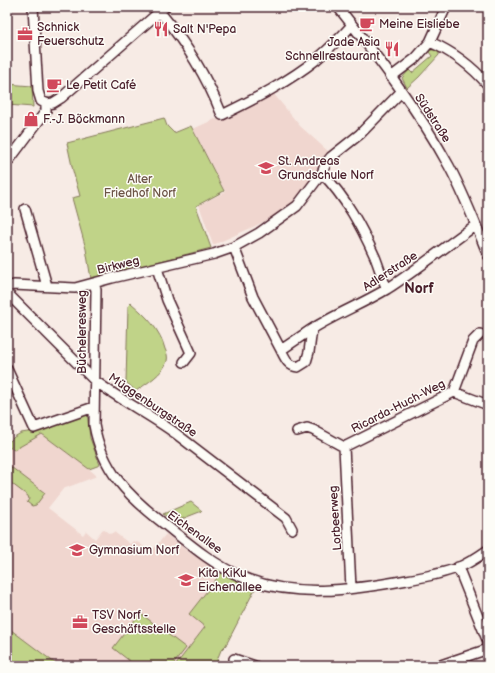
<svg xmlns="http://www.w3.org/2000/svg" width="495" height="673" font-family="'Balsamiq Sans',sans-serif">
	<style>
		.built { fill: #f0d6cf }
		.green { fill: #c0d388; stroke: #85795a }
		.lines { fill: none; stroke-linecap: round; stroke-linejoin: round }
		.minor-casing { stroke: #4a1f2b; stroke-width: 12 }
		.minor { stroke: #fdfcf7; stroke-width: 9 }
		.labels { text-anchor: middle; stroke-width: 3; stroke-linejoin: round; paint-order: stroke }
		.poi-label { font-size: 12px; fill: #4a1f2b; stroke: #fdfcf7; text-anchor: start }
		.street-label { font-size: 12px; fill: #4a1f2b; stroke: #fdfcf7 }
		.park-label { font-size: 12px; fill: #6d5547; stroke: #fdfcf7 }
		.quarter-label { font-size: 14px; font-weight: bold; fill: #4a1f2b; stroke: #fdfcf7 }
	</style>
	<rect width="100%" height="100%" fill="#f7ebe5"/>
	<filter id="ink" filterUnits="userSpaceOnUse"><feTurbulence type="fractalNoise" baseFrequency=".025" numOctaves="2"/><feDisplacementMap in="SourceGraphic" scale="8" xChannelSelector="R" yChannelSelector="G"/><feConvolveMatrix kernelMatrix="1 2 1 2 8 2 1 2 1" color-interpolation-filters="sRGB"/></filter>
	<g filter="url(#ink)">
		<path class="built" d="M273,93l27,33 30,27 -5,5 -11,20 -14,19 -19,16 -28,14 -40,18 -14,-40 26,-13 -32,-63 22,-10 7,2 37,-19z
			M42,434l46,34 9,8 -34,13 -15,19 35,27 3,-4 9,8 8,-10 7,5 4,-2 16,12 3,-3 6,2 12,9 15,-18 24,19 31,20 -31,41 15,13 -30,39h-116l-52,-39v-179z"/>
		<path class="green" d="M430,50h7l2,2v3l-20,22 -12,11 -5,-10 7,-8 3,3 20,-17 -3,-4z
			M7,84l25,2 1,21 -26,-2z
			M164,118l3,8 7,7 17,-7 33,65 -28,15 15,42 -120,31 -5,-30 -14,-51 8,-2 -7,-25 -6,-28z
			M131,303c15,13 29,26 34,46 2,4 3,8 2,12 -4,13 -20,22 -31,30l-10,-9 2,-76z
			M87,412l3,26 10,27 -11,4 -47,-35 -28,16 -5,-3 -2,3v-6l7,-7 7,-4 13,-2z
			M7,464l38,29 -9,12 -4,1 -5,-4 2,-3 -1,-3 -21,-16z
			M191,502l11,9 -28,11 -11,-8z
			M221,573l34,16 -29,56 -5,5 -4,10 11,6h-53l30,-39 -16,-13z
			M140,613l46,35 -14,18h-36l-23,-18z
			M7,627l52,39h-52z"/>
		<g class="lines">
			<g class="minor-casing">
				<path id="minor" d="M33,7l5,84 3,10 7,3 5,-1 8,-5 104,-91
					M338,7c39,49 81,104 111,159 15,28 27,59 39,89
					M160,12c27,33 46,63 62,103 33,-16 66,-33 95,-56 12,-10 24,-22 35,-34
					M430,42c23,10 42,24 58,43
					M391,77l25,-19 14,-16 16,-35
					M7,163l39,-52v-7
					M322,173c24,25 39,53 53,84 4,10 7,21 12,32
					M25,209l22,77
					M234,247l19,50 28,53c4,8 7,16 17,17l8,-5 3,-10 3,-23 -31,21
					M157,268l10,32 24,53 -7,9
					M94,283l2,7 -2,135c8,45 34,71 69,98 24,19 49,41 77,53 52,23 113,14 167,4 17,-3 34,-6 50,-12 11,-4 21,-11 31,-18
					M7,287l7,-2 61,3 37,-10 102,-24 20,-7 25,-14 38,-27 25,-33 4,-10 5,-6 29,-23 41,-42
					M7,293l87,87c26,20 55,34 81,53l111,85 6,11
					M312,329c24,-15 50,-25 75,-40 31,-20 59,-43 89,-64
					M7,369l27,59 60,-21
					M454,392l34,13
					M297,431l10,-3 6,2 31,17 110,-55 19,-51 7,-7
					M344,447l7,141
					M458,567l30,75
					M234,659l21,7
					M438,666l50,-17"/>
			</g>
			<use href="#minor" class="minor"/>
		</g>
	</g>
	<defs>
		<g id="cafe-bare" transform="scale(1.2)"><path d="M-5.5-4.5H6V0H3Q3 3.5 0 3.5H-2.5Q-5.5 3.5-5.5 0ZM3-3.2v2h1.7v-2ZM-6 4.5H4V6H-6Z" fill="#d1495b" stroke="#fdfcf7" stroke-width="2.5" paint-order="stroke"/></g>
		<g id="restaurant-bare" transform="scale(1.2)"><path d="M-5-6h1v4h1v-4h1v4h1v-4h1v5L-1.5 .5V6h-2V.5L-5-1ZM5-6V6H3V1.5H1.5Q1.5-4 5-6Z" fill="#d1495b" stroke="#fdfcf7" stroke-width="2.5" paint-order="stroke"/></g>
		<g id="office-bare" transform="scale(1.2)"><path d="M-6-3h4V-5.5h4V-3h4V5H-6ZM-1-4.5V-3h2v-1.5ZM-6 0V1H6V0Z" fill="#d1495b" stroke="#fdfcf7" stroke-width="2.5" paint-order="stroke"/></g>
		<g id="shop-bare" transform="scale(1.2)"><path d="M-5-2.5h2.3a2.7 3.5 0 0 1 5.4 0H5L5.5 6h-11ZM-1.5-2.5h3a1.5 2.3 0 0 0-3 0Z" fill="#d1495b" stroke="#fdfcf7" stroke-width="2.5" paint-order="stroke"/></g>
		<g id="school-bare" transform="scale(1.2)"><path d="M0-5L7-2L0 1L-7-2ZM-4 1L0 2.5L4 1V4Q0 6-4 4Z" fill="#d1495b" stroke="#fdfcf7" stroke-width="2.5" paint-order="stroke"/></g>
	</defs>
	<g fill-rule="evenodd">
		<use href="#cafe-bare" x="367" y="24"/>
		<use href="#restaurant-bare" x="161" y="29"/>
		<use href="#office-bare" x="25" y="34"/>
		<use href="#restaurant-bare" x="392" y="49"/>
		<use href="#cafe-bare" x="54" y="85"/>
		<use href="#shop-bare" x="31" y="119"/>
		<use href="#school-bare" x="266" y="168"/>
		<use href="#school-bare" x="77" y="550"/>
		<use href="#school-bare" x="186" y="580"/>
		<use href="#office-bare" x="80" y="622"/>
	</g>
	<g class="labels">
		<g class="poi-label">
			<text x="379" y="28">Meine Eisliebe</text>
			<text x="37" y="31">Schnick<tspan x="37" dy="14">Feuerschutz</tspan></text>
			<text x="173" y="33">Salt N'Pepa</text>
			<text x="380" y="46" text-anchor="end">Jade Asia<tspan x="380" dy="14">Schnellrestaurant</tspan></text>
			<text x="66" y="89">Le Petit Café</text>
			<text x="43" y="123">F.-J. Böckmann</text>
			<text x="278" y="165">St. Andreas<tspan x="278" dy="14">Grundschule Norf</tspan></text>
			<text x="89" y="554">Gymnasium Norf</text>
			<text x="198" y="577">Kita KiKu<tspan x="198" dy="14">Eichenallee</tspan></text>
			<text x="92" y="619">TSV Norf -<tspan x="92" dy="14">Geschäftsstelle</tspan></text>
		</g>
		<g class="street-label">
			<text transform="translate(433 118) rotate(57)" y="4">Südstraße</text>
			<text transform="translate(118 265) rotate(-14)" y="4">Birkweg</text>
			<text transform="translate(390 271) rotate(-33)" y="4">Adlerstraße</text>
			<text transform="translate(82 332) rotate(-90)" y="4">Bücheleresweg</text>
			<text transform="translate(153 405) rotate(34)" y="4">Müggenburgstraße</text>
			<text transform="translate(398 406) rotate(-27)" y="4">Ricarda-Huch-Weg</text>
			<text transform="translate(335 518) rotate(-94)" y="4">Lorbeerweg</text>
			<text transform="translate(195 532) rotate(36)" y="4">Eichenallee</text>
		</g>
		<g class="park-label">
			<text x="140" y="183">Alter<tspan x="140" dy="14">Friedhof Norf</tspan></text>
		</g>
		<g class="quarter-label">
			<text x="419" y="293">Norf</text>
		</g>
	</g>
	<rect width="495" height="673" fill="none" stroke="#fdfcf7" stroke-width="24"/>
	<rect x="12" y="12" width="471" height="649" fill="none" stroke="#4a1f2b" stroke-width="1.5" filter="url(#ink)"/>
</svg>
